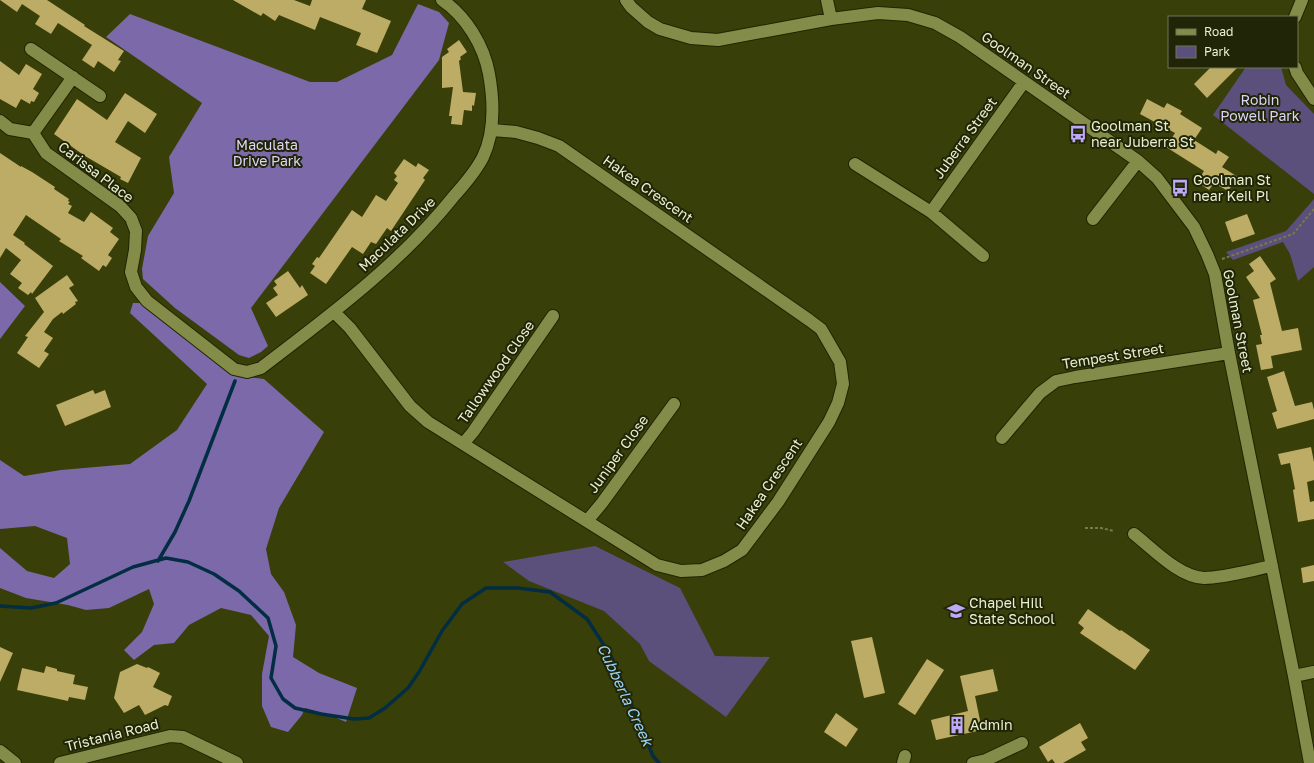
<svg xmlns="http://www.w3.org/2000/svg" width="1314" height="763" font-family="'Golos Text',sans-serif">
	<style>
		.green { fill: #5b4f7c }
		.forest { fill: #7b69a9 }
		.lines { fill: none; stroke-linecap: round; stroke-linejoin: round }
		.stream { stroke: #022d42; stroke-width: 3.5 }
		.building { fill: #bdac66 }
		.street-casing { stroke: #212501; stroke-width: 14 }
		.path { stroke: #757b4c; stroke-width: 2; stroke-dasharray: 3 2; stroke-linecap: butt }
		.street { stroke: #838d49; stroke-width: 12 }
		.labels { text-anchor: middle; stroke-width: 4; stroke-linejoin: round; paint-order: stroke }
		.street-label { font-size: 14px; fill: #e9f0cd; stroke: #212508 }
		.park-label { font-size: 14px; fill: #ded5fa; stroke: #212508 }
		.poi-label { font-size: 14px; fill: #e9f0cd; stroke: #212508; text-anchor: start }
		.water-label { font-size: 15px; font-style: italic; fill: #97d1f4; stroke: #212508 }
	</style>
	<rect width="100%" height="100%" fill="#393f09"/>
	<path class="green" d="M1246,67h35l5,18 28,29v80l-101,-79z
		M1314,199v68l-16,14 -8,-27 -7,-12 -50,18 -7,-8 60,-21z
		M595,546l85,42 35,68 55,1 -44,60 -77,-56 -9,-17 -36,-33 -75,-30 -26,-19z"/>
	<path class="forest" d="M418,4l21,8 10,11 -10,37 -188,248 17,38 -7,6 -12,6 -10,-3 -64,-47 -32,-29 -1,-10 6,-33 26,-43 -5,-36 33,-54 -96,-66 24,-23 180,68h27l55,-27z
		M0,282l25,24 -25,33z
		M133,303h7l91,72 33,4 60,53 -45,76 -13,41 5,25 13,18 12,33 -3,32 26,16 38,15 -11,34 -16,-7 -25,-7 -3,7 -14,17 -17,-5 -9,-21v-32l7,-38 -18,-21 -30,-7 -32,17 -15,18 -20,2 -20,15 -10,-10 18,-18 12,-28 -5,-15 -40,19 -23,2 -18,-5 -42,-7 -26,-10v-40l27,23 27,7 16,-14 -3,-26 -32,-12 -35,3v-69l24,16 37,-6 69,-6 47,-34 30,-46 -77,-71z"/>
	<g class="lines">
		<path class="stream" d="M158,561l17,-29 14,-31 46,-120
			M0,606l31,2 25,-5 77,-36 33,-9 22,4 26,12 25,17 29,27 8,28 -5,32 12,21 12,9 26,6 33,5 15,-1 16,-10 23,-20 11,-16 23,-41 20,-27 24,-16h32l32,4 37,27 24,37 42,100 6,7"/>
	</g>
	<path class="building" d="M0,0h47l38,25 -1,1 40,25 -6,9 3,1 -7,11 -16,-11 -4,7 -12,-8 10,-15 -34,-22 -7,11 -16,-10 5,-8 -18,-12 -5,8z
		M233,0h61l16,6 2,-6h54l-4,9 29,12 -14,32 -21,-8 5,-12 -41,-16 -5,13 -36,-15 -4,6 -12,-8 -2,3z
		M459,40l8,12 -7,5 1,2 -2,2 4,31 13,1 -2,13 -2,-1v6l-8,-1 -2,15 -11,-1 1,-8h-3l4,-29 -11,1v-31l7,-5 -2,-3z
		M0,61l19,14 7,-11 16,10 -9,15 6,4 -5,9 -3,-1 -1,3 -9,-5 -5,9 -16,-9z
		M1211,67h27l-31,31 -13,-14z
		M125,93l32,21 -12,19 -17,-12 -13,21 26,16 -13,25 -8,-4 1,-2 -36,-21 -31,-22 23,-35 30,21z
		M1147,99l17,9 3,-5 15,8 -2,3 22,14 -8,12 22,14 2,-4 11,7 -7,10 16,10 -10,14 -14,-8 -5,7 -12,-8 7,-11 -38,-24 9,-14 -35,-19z
		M0,153l21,14v-1l11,6 23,15 -1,2 15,10 -1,2 2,1 -2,2 4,2 -4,7 16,9 7,-10 22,16 -3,4 9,7 -11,16 4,3 -6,9 -3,-2 -4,6 -18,-13 2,-2 -24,-15 2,-2 -35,-24 -13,20 12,8 -1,1 29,22 -21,28 -1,-2 -3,3 -10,-7 4,-5 -12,-9 11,-14 -15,-12 -6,10z
		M404,159l12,8 2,-4 11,7 -6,8 2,2 -34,51 -4,-3 -11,16 -5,-2 -8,12 -11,-7 -26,37 -16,-11 5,-7 -3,-2 5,-7 2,1 33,-48 10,7 14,-22 10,6 12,-18 -4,-3 3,-4 -3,-3z
		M1247,214l8,20 -23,8 -7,-20z
		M1260,256l16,23 -6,4 12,48 16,-3 4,22 -31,6 2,12 -12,2 -5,-25 6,-1 -2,-9h2l-9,-35 7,-2 -14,-21 8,-6 -5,-7z
		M288,271l12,17 2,-3 6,10 -32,22 -10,-14 12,-8 -5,-7 4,-3 -3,-4z
		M67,275l7,10 -5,3 9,13 -3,1 1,2 -13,10 -1,-2 -9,7 -9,13 9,6 -9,13 5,3 -10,14 -22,-15 11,-16 -3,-1 19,-24 -9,-14z
		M1284,371l11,35 17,-4 2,8v9l-37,10 -5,-16 5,-2 -10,-34z
		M93,390l2,4 10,-4 6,17 -46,19 -9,-21z
		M1311,447l3,15v18l-7,2 3,20 4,-1v18l-16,3 -5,-32 2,-1 -5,-26 -9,2 -3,-11z
		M1314,565v16l-11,2 -2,-15z
		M1088,609l32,22 1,-1 29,20 -15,20 -55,-37 4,-5 -6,-5z
		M872,637l13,56 -21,5 -13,-57z
		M0,647l13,6 -13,29z
		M927,659l17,11 -29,45 -17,-11z
		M137,664l10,4 1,-1 12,6 -7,14 19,9 -4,10 -3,-1 -20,10 -6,-10 -15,8 -10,-15 6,-26z
		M46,666l11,3v2l18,4 -2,9 15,3 -3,13 -16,-3 -1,4 -51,-11 5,-22 22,5z
		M993,669l5,22 -23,5 7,34 -46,10 -5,-20 37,-9 -8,-35z
		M836,713l22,16 -12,18 -22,-15z
		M1080,723l8,15 -7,4 5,8 -23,13h-8l-3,-4 -4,3 -9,-15z"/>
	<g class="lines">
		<g class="street-casing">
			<path id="street" d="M626,0l5,7 17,15 12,7 31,9 27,2 113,-21 47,-6 30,2 27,8 25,14 178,124 19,17 37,49 13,27 8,20 14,79 65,323 16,87
				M827,0l4,19
				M1295,17l7,-17
				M31,49l69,47
				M1295,67l2,6 17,26
				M0,121l10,8 23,4 13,20 74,53 11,12 5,13 -1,19 -4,22 5,15 11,14 87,68 13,3 14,-4c68,-52 139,-104 193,-172 9,-10 23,-27 29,-39 12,-25 11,-55 6,-83 -5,-28 -23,-58 -47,-74
				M33,133l40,-56
				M855,164l76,48 52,44
				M931,212l93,-130
				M1093,219l45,-58
				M334,312l16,16 60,78 18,16 229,143 24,6 21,-1 22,-9 18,-11 36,-48 51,-80 9,-19 5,-19 -3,-22 -19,-33 -12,-9 -250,-174 -21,-8 -22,-6 -24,-2
				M1002,438l38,-45 16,-12 19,-4 154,-24
				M463,444l10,-12 80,-116
				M587,521l15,-18 72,-99
				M1134,534c19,15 45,43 70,44 19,0 48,-8 68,-12
				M1294,676l20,-4
				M0,751l15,12
				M60,763l110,-27 13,1 54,26
				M903,763l2,-7
				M973,763l13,-3 36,-17"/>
		</g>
		<path class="path" d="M1222,259l71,-25 21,-25
			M1085,528h16l13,3"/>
		<use href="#street" class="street"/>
	</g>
	<defs>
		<g id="bus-bare" transform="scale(1.38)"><path d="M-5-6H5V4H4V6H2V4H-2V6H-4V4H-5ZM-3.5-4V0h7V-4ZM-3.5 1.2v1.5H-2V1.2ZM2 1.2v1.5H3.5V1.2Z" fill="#bda9f5" stroke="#212508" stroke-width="2.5" paint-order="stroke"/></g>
		<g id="school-bare" transform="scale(1.38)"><path d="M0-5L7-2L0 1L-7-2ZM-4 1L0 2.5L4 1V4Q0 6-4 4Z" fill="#bda9f5" stroke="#212508" stroke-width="2.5" paint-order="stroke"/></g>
		<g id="building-bare" transform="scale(1.38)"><path d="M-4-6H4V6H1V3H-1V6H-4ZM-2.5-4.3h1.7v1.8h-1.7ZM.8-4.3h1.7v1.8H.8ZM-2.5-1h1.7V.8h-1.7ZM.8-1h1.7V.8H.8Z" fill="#bda9f5" stroke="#212508" stroke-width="2.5" paint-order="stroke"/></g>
	</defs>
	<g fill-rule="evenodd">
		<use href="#bus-bare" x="1078" y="134"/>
		<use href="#bus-bare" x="1180" y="188"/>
		<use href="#school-bare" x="956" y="611"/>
		<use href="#building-bare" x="957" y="725"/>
	</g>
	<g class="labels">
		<g class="street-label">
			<text transform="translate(1026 65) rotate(35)" y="5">Goolman Street</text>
			<text transform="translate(965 138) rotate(-54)" y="5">Juberra Street</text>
			<text transform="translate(96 172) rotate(37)" y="5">Carissa Place</text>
			<text transform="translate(648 189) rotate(35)" y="5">Hakea Crescent</text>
			<text transform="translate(397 234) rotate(-44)" y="5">Maculata Drive</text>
			<text transform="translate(1238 321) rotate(79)" y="5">Goolman Street</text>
			<text transform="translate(1113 356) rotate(-9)" y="5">Tempest Street</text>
			<text transform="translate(496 372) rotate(-55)" y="5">Tallowwood Close</text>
			<text transform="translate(618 454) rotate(-54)" y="5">Juniper Close</text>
			<text transform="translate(769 484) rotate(-56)" y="5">Hakea Crescent</text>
			<text transform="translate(112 735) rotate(-14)" y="5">Tristania Road</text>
		</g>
		<g class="park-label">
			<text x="1260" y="105">Robin<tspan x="1260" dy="16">Powell Park</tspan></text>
			<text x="267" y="150">Maculata<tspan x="267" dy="16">Drive Park</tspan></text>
		</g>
		<g class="poi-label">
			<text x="1091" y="131">Goolman St<tspan x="1091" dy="16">near Juberra St</tspan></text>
			<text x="1193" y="185">Goolman St<tspan x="1193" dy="16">near Keil Pl</tspan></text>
			<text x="969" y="608">Chapel Hill<tspan x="969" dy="16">State School</tspan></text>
			<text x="970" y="730">Admin</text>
		</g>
		<g class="water-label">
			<text transform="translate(625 695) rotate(65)" y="5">Cubberla Creek</text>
		</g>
	</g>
	<rect x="1168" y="16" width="130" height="52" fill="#212508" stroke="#717657"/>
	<rect x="1176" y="29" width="20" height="6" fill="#838d49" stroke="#717657"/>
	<text x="1204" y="36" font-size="12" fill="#e9f0cd">Road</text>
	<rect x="1176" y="46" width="20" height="12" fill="#5b4f7c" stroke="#717657"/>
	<text x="1204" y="56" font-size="12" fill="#e9f0cd">Park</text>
</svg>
